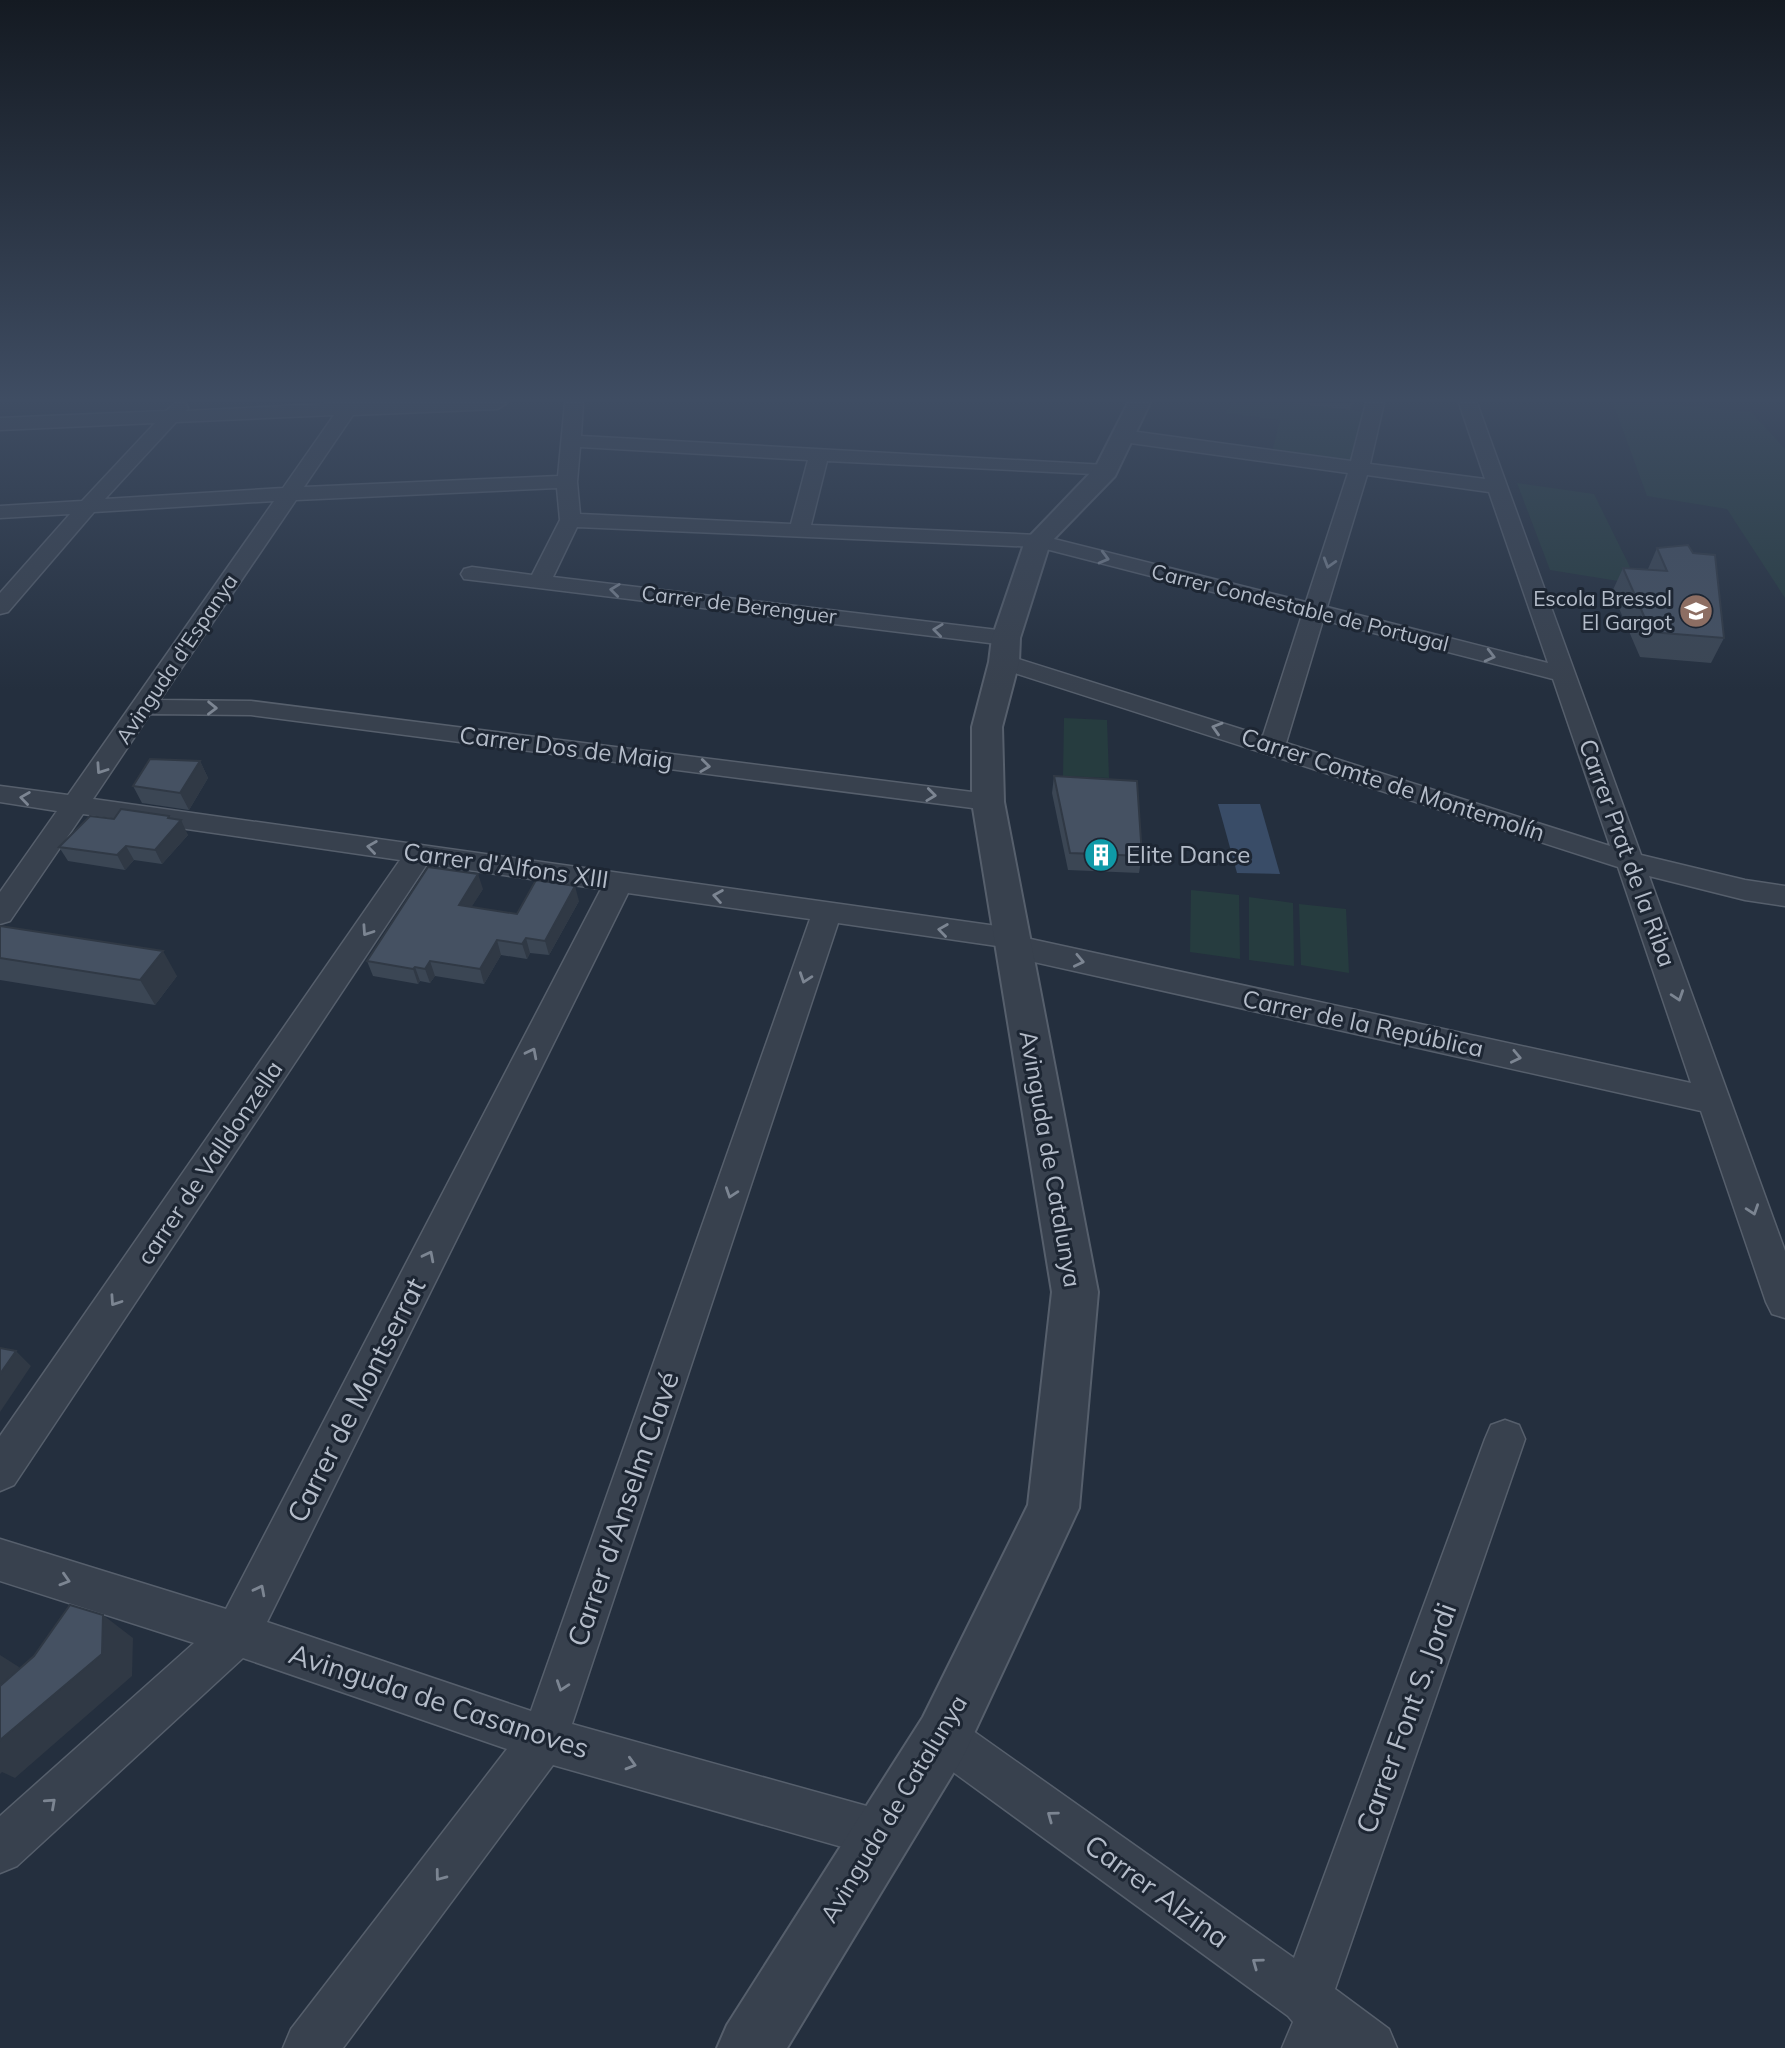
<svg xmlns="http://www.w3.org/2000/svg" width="1785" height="2048" font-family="Mulish,sans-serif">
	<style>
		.green { fill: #263c3f }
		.water { fill: #394c67 }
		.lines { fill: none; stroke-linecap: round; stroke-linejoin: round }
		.minor-casing { stroke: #565f6c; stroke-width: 3 }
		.tertiary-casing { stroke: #565f6c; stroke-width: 4 }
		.minor { fill: #38414e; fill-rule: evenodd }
		.tertiary { fill: #38414e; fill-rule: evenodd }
		.wall { fill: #3b4654 }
		.shaded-wall { fill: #303945 }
		.building { fill: #455162; stroke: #303945; stroke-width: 2 }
		.oneway { stroke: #7c8592 }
		.labels { text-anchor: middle; stroke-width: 6; stroke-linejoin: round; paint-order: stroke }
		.far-poi-label { font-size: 21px; fill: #b4bcc9; stroke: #1d2633; text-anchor: end }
		.far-street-label { font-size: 21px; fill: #b4bcc9; stroke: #1d2633 }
		.street-label { font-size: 24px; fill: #b4bcc9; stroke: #1d2633 }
		.poi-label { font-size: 24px; fill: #b4bcc9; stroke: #1d2633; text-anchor: start }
		.near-street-label { font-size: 28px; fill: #b4bcc9; stroke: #1d2633 }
	</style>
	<rect width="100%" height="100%" fill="#242f3e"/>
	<path class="green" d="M1231,403h61l81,10 -14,55 -88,-12 9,-36 -54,-7z
		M1613,403h47l91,9 34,37v149l-58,-89 -80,-13z
		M1517,483l77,11 36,73 -12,14 -68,-11z
		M1064,718l43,2 2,58 -46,-2z
		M1191,890l48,5 1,64 -50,-7z
		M1249,897l44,6 1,63 -45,-6z
		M1299,904l47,5 3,64 -48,-8z"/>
	<path class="water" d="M1218,804h42l20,70 -43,-1z"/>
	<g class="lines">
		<g class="minor-casing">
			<path id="minor" d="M175,403l11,1 2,4 -2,3 156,-8h165l-9,6 -145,6 -49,72 254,-11 7,-73h18l-2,33 525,29 7,2 3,4 -3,4 -286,-14 -16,64 227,10 268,67 42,-129 -225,-31 -7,-2 -3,-4 3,-4 7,-2 228,31 15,-58h18l-14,61 115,15 -26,-76h18l164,452 104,25 40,6v20l-40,-6 -96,-24 136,375v67l-13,-4 -6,-12 -65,-191 -689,-154 -11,-4 -4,-7 -159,-23 -266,801 309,86 17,7 7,17 -7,17 -17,7 -328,-93 -210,283h-60l8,-19 216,-280 -264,-91 -226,208 -17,7v-57l194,-173 -194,-62v-42l226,70 375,-720 -174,-25 -413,621 -14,6v-55l400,-576 -317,-46 -73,107 -10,3v-32l57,-81 -57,-9v-16l68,9 206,-294 -180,11 -86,100 -8,2v-21l70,-79 -70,4v-12l82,-5 73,-78 -155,7v-12l166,-7zM334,415l-51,73 -178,11 71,-77zM580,447l228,13 -17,64 -211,-10 -3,-32zM1367,475l122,17 59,171 -221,-56zM557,488l3,32 -28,55 -60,-8 -8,2 -3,5 3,5 542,66 8,-2 4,-5 -4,-5 -8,-2 -453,-54 24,-50 461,20 264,68 -39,121 -251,-79h-16l-4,5 4,5 622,200 73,216 -665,-145 -5,-7 -10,-3 -918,-129 57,-85 101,1 737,95 9,-2 4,-6 -4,-6 -9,-2 -737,-93 -91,-1 136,-200zM1323,620l230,59 57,167 -324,-103zM628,893l182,26 -279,792 -264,-89z
				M1505,1420l14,5 6,14 -190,550 54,40 8,19h-115l11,-26 -5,-6 -361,-263 -7,-16 7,-16 16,-7 16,7 335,237 191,-519 6,-14z"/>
		</g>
		<g class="tertiary-casing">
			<path id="tertiary" d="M1128,403h22l-35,73 -65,67 -30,95 -1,24 -17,65 2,75 94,490 -19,216 -116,249 -176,291h-70l10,-23 196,-308 105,-212 24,-213 -80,-490v-75l17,-65 3,-24 33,-97 70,-73z"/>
		</g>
		<use href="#minor" class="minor"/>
		<use href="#tertiary" class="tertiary"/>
	</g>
	<path class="wall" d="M1292,403h60l-2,7z
		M1657,548l67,90 -13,25 -71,-6 -28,-65 11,-24 25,1z
		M200,761l8,17 -19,32 -47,-7 -9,-17z
		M1054,776l88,80 -3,17 -71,-3 -16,-77z
		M114,819h57l17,16 -26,29 -28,-4 -9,10 -57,-9 -9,-14z
		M483,889l-12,18 46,7 62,-13 -30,54 -19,-2 -3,6 -26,-4 -17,29 -49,-8 -5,7 -10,-2 -2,3 -45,-8 -6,-15z
		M0,926l177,50 -22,29 -155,-25z"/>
	<path class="shaded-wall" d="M200,761l8,17 -19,32 -9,-17z
		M169,816l6,11 6,-7 7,15 -26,29 -7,-14z
		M126,846l8,14 -9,10 -8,-15z
		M478,874l5,15 -19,30 -5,-14z
		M575,886l4,15 -30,54 -4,-14z
		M526,938l4,15 -3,6 -5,-15z
		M497,940l4,15 -17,29 -4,-15z
		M163,951l14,25 -22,29 -15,-25z
		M430,961l5,15 -5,7 -5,-14z
		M415,967l5,14 -2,3 -5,-15z
		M16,1351l15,15 -31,46v-38z
		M103,1615l30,23 -1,38 -117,102 -13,-6 -2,2v-34z
		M0,1655l19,12 -15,68 -4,-3z"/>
	<path class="building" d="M1688,545l5,8 22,2 9,83 -73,-6 -28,-64 44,3 -10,-23z
		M150,759l50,2 -20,32 -47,-7z
		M1054,776l83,5 5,75 -72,-3z
		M121,809l48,7 -1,2 13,2 -26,30 -29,-4 -9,9 -58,-8 31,-31 24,3z
		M428,867l50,7 -19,31 58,9 19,-34 39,6 -30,55 -19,-3 -4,6 -25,-4 -17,29 -50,-8 -5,8 -10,-2 -2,2 -46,-8z
		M0,926l163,25 -23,29 -140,-22z
		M0,1348l16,3 -16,23z
		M70,1605l33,10 -1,39 -102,86v-54l34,-30z"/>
	<defs><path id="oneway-chevron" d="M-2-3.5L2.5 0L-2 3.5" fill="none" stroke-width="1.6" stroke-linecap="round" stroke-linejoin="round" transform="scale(1.75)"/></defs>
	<g class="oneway">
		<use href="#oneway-chevron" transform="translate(1104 558) rotate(15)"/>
		<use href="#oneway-chevron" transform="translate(1329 563) rotate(107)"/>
		<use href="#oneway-chevron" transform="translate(615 590) rotate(-173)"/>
		<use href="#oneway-chevron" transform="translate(938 630) rotate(-173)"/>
		<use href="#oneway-chevron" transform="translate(1490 656) rotate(14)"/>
		<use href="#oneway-chevron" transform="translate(212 708) rotate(1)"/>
		<use href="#oneway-chevron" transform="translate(1217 728) rotate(-163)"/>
		<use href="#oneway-chevron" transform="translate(705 766) rotate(7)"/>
		<use href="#oneway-chevron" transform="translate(101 769) rotate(124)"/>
		<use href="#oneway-chevron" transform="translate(931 795) rotate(7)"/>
		<use href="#oneway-chevron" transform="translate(25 798) rotate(-172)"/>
		<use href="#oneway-chevron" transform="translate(372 847) rotate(-172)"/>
		<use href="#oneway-chevron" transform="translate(718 896) rotate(-171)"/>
		<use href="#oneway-chevron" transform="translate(943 930) rotate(-172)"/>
		<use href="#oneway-chevron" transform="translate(367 931) rotate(124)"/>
		<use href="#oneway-chevron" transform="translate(1079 961) rotate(12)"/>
		<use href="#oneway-chevron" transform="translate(805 978) rotate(109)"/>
		<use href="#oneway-chevron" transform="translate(1678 996) rotate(71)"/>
		<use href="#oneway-chevron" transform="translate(532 1053) rotate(-63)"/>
		<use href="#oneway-chevron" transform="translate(1516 1057) rotate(12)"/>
		<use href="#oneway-chevron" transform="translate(731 1193) rotate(109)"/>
		<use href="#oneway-chevron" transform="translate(1753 1210) rotate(71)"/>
		<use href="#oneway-chevron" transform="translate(429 1256) rotate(-63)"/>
		<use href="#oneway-chevron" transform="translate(115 1301) rotate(124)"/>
		<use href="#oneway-chevron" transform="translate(65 1580) rotate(17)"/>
		<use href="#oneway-chevron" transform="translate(260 1590) rotate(-63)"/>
		<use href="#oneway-chevron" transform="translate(562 1686) rotate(109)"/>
		<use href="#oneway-chevron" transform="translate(631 1764) rotate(16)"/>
		<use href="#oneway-chevron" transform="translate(51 1803) rotate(-42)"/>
		<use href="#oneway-chevron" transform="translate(1052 1816) rotate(-144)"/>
		<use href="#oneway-chevron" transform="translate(440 1876) rotate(127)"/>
		<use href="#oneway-chevron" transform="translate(1257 1963) rotate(-144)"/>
	</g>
	<linearGradient id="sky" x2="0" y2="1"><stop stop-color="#141a22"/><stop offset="0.58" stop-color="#3f4d63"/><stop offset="1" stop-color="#3f4d63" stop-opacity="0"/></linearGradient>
	<rect width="1785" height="690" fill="url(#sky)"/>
	<defs>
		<g id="school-disc" transform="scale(1.75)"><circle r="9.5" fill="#8d6e63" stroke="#1d2633"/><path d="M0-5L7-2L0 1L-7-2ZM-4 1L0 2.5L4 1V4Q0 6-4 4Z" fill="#fff"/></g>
		<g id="building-disc" transform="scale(1.75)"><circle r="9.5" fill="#0f9aa8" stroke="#1d2633"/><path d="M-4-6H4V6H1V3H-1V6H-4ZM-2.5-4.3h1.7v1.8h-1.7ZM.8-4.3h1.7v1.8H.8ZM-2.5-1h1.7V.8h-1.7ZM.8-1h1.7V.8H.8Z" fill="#fff"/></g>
	</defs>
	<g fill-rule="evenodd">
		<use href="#school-disc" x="1696" y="611"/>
		<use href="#building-disc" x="1101" y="855"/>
	</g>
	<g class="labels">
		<g class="far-poi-label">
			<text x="1672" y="606">Escola Bressol<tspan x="1672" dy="24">El Gargot</tspan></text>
		</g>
		<g class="far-street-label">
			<text transform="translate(739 605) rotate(7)" y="7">Carrer de Berenguer</text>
			<text transform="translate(1300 608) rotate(14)" y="7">Carrer Condestable de Portugal</text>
			<text transform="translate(177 659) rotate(-56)" y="7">Avinguda d'Espanya</text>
		</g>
		<g class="street-label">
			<text transform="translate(566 748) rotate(7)" y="8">Carrer Dos de Maig</text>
			<text transform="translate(1393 785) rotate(18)" y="8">Carrer Comte de Montemolín</text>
			<text transform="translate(1627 853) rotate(70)" y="8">Carrer Prat de la Riba</text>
			<text transform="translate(506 866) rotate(8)" y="8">Carrer d'Alfons XIII</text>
			<text transform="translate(1363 1024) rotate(12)" y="8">Carrer de la República</text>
			<text transform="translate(1050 1159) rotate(80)" y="8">Avinguda de Catalunya</text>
			<text transform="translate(210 1163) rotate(-56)" y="8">carrer de Valldonzella</text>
			<text transform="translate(894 1809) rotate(-59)" y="8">Avinguda de Catalunya</text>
		</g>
		<g class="poi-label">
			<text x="1126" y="863">Elite Dance</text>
		</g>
		<g class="near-street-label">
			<text transform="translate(356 1400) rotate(-63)" y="10">Carrer de Montserrat</text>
			<text transform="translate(623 1509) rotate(-71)" y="10">Carrer d'Anselm Clavé</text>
			<text transform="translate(439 1701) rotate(18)" y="10">Avinguda de Casanoves</text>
			<text transform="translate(1406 1718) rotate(-70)" y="10">Carrer Font S. Jordi</text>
			<text transform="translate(1157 1891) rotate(36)" y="10">Carrer Alzina</text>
		</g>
	</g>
</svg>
